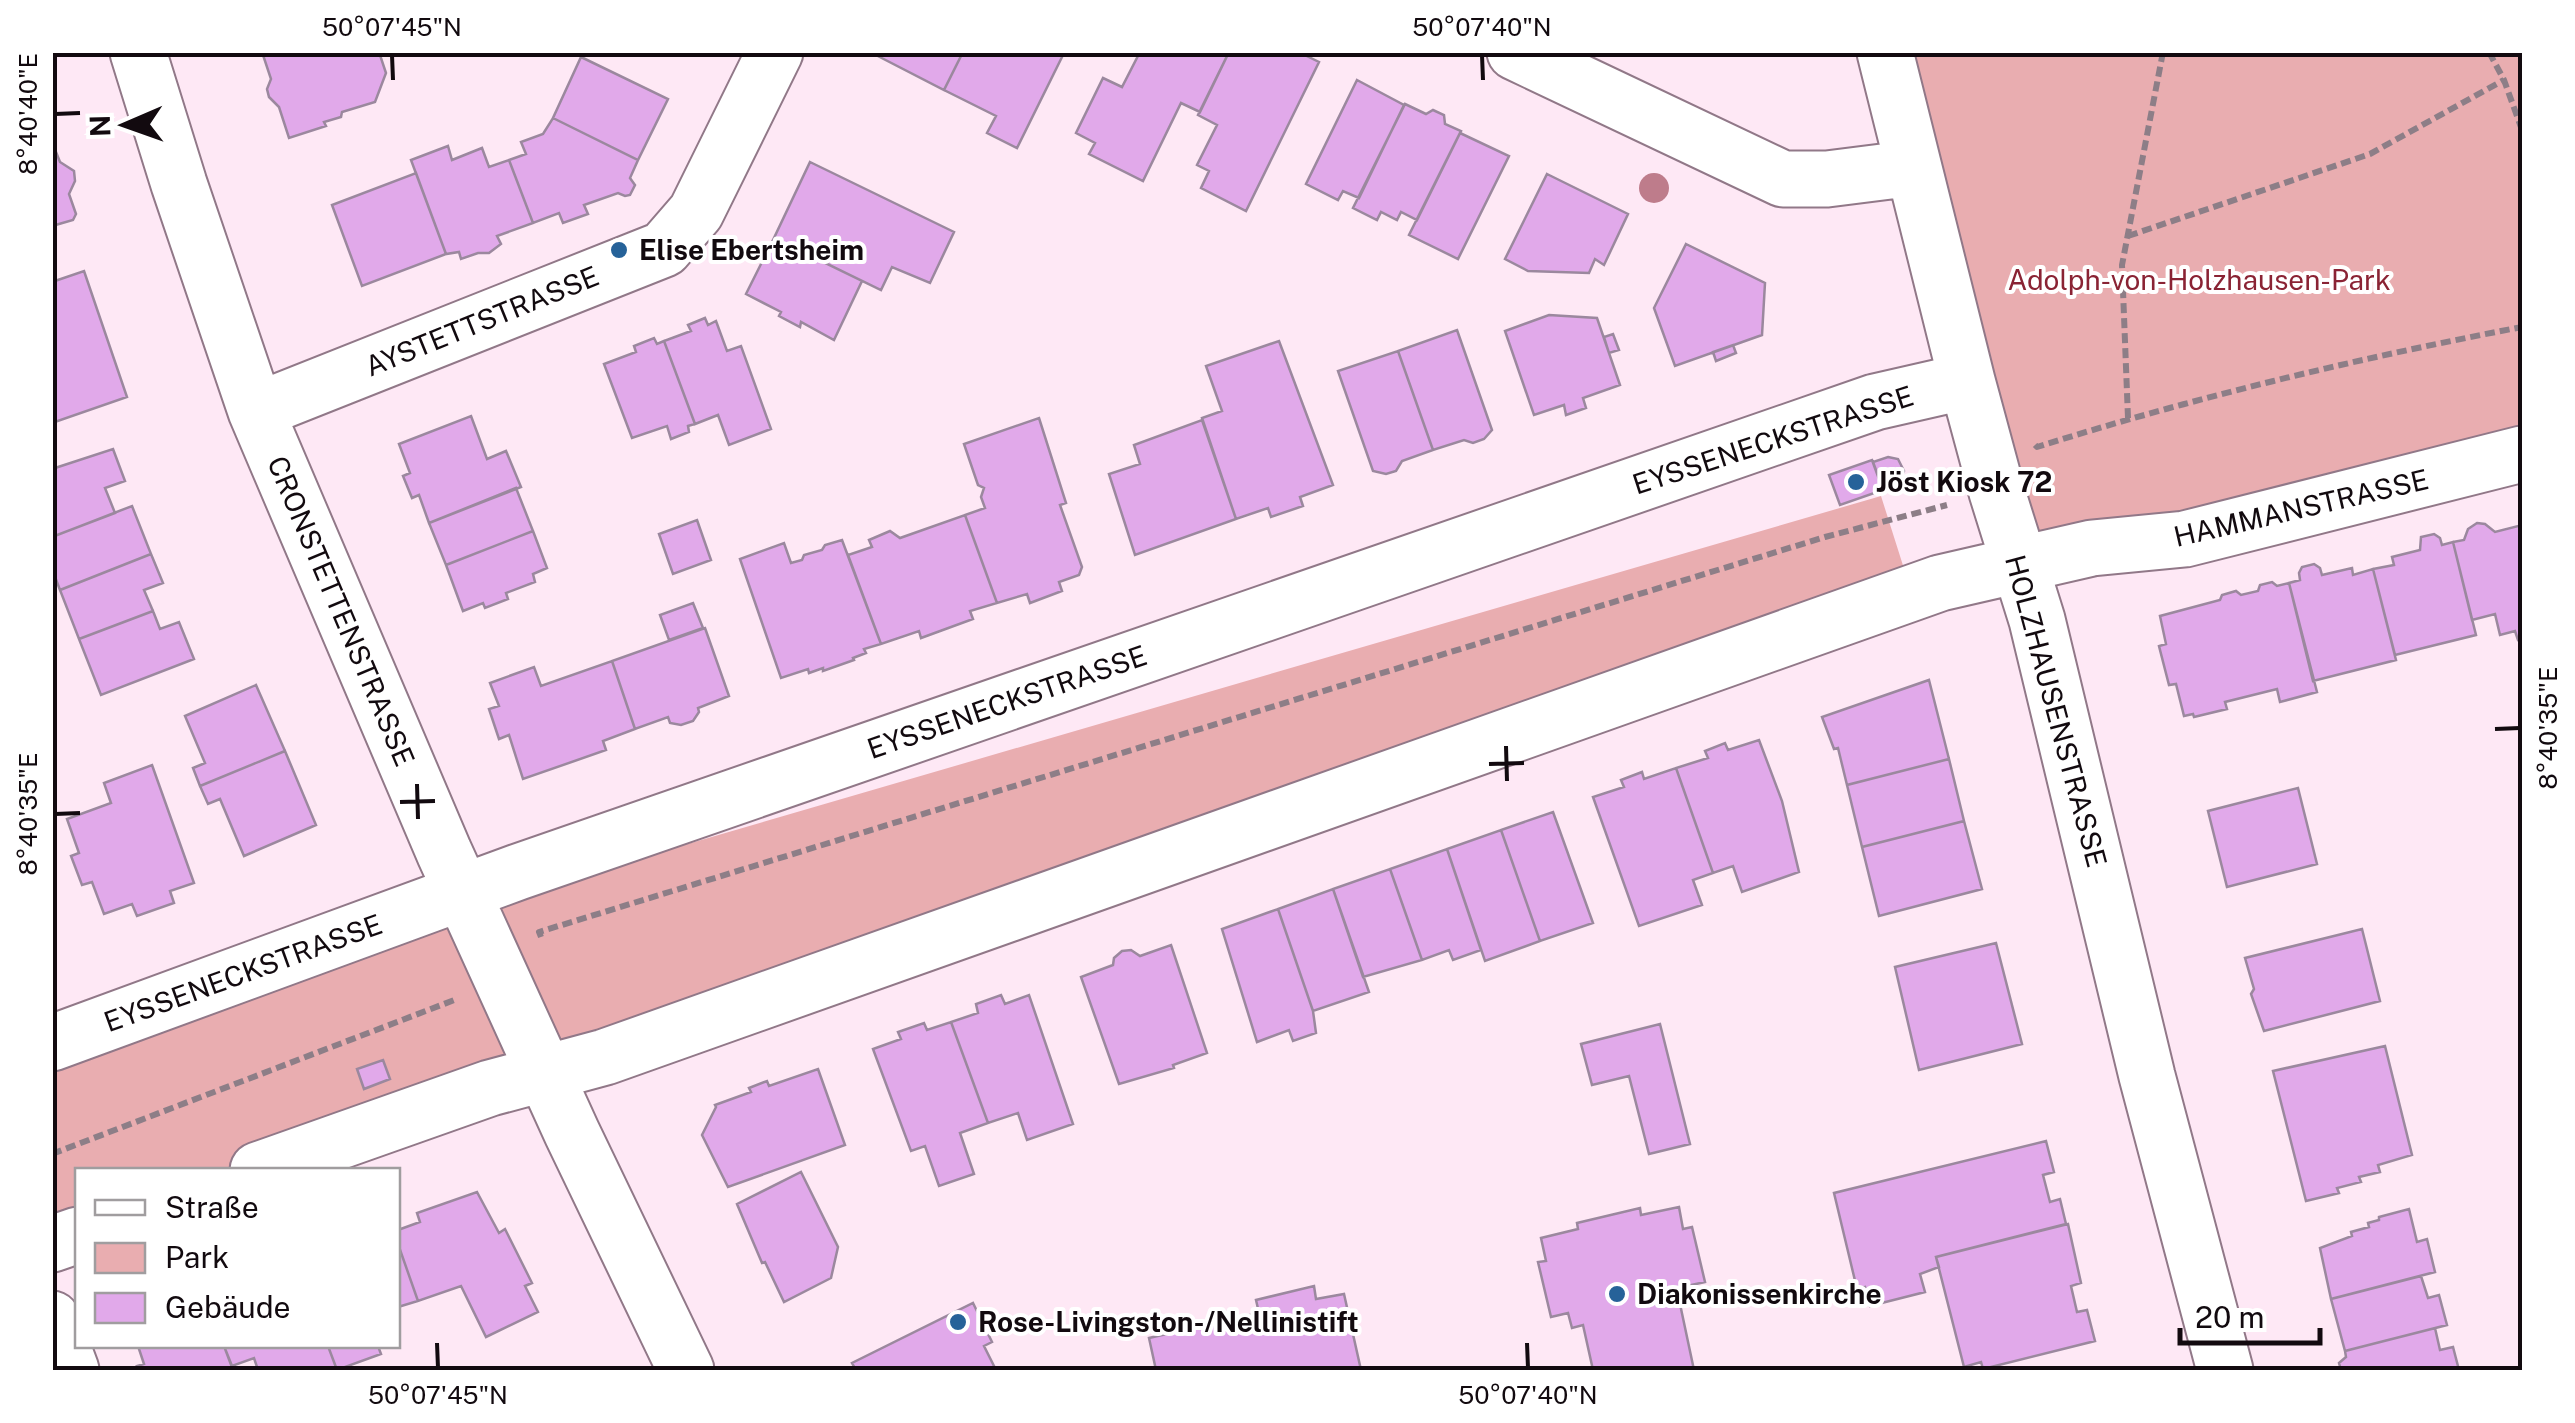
<svg xmlns="http://www.w3.org/2000/svg" width="2575" height="1423" font-family="'Public Sans',sans-serif">
	<style>
		.green { fill: #e9adb0 }
		.building { fill: #e1a9ea; stroke: #9b889e; stroke-width: 2.5 }
		.lines { fill: none; stroke-linecap: round; stroke-linejoin: round }
		.minor-casing { stroke: #917888; stroke-width: 59 }
		.path { stroke: #8d7e87; stroke-width: 6; stroke-dasharray: 10 5; stroke-linecap: butt }
		.minor { stroke: #fff; stroke-width: 55 }
		.tree { fill: #be7c8b }
		.ticks { fill: none; stroke: #120a0f; stroke-width: 4 }
		.poi-dot { fill: #266299; stroke: #fff; stroke-width: 4 }
		.labels { text-anchor: middle; stroke-width: 8; stroke-linejoin: round; paint-order: stroke }
		.poi-label { font-size: 28px; font-weight: bold; fill: #120a0f; stroke: #fff; text-anchor: start }
		.park-label { font-size: 28px; fill: #8a2334; stroke: #fff }
		.street-label { font-size: 28px; fill: #120a0f; stroke: #fff }
		.neatline { fill: none; stroke: #120a0f; stroke-width: 4 }
		.ticks-label { font-size: 25px; text-anchor: middle; fill: #120a0f }
	</style>
	<rect width="100%" height="100%" fill="#fee8f5"/>
	<path class="green" d="M1911,53h611v372l-490,142z
		M1881,496l38,120 -1601,554h-240l-1,80 -24,8v-196l425,-157z"/>
	<path class="building" d="M262,52h117l7,21 -11,29 -33,10 -1,5 -17,5 2,4 -37,12 -10,-31 -10,-10 -2,-8 4,-10z
		M870,52h93l-19,38z
		M963,52h90l9,5 -45,91 -30,-15 9,-17 -52,-26z
		M1140,52h89l-29,60 -19,-9 -38,78 -54,-27 6,-11 -19,-10 27,-55 19,9z
		M1229,52h79l-1,4 12,6 -73,149 -45,-23 8,-17 -12,-6 20,-40 -19,-10z
		M581,57l87,42 -30,61 -85,-42z
		M1357,80l47,25 -45,93 -16,-7 -5,9 -32,-16z
		M1405,104l21,10 7,-4 11,5 1,9 16,7 -44,89 -16,-8 -4,8 -16,-8 -4,8 -24,-12z
		M553,118l85,42 -8,18 5,7 -5,10 -5,1 -7,-3 -34,12 4,9 -25,9 -4,-10 -26,10 -24,-63 17,-6 -5,-12 22,-8z
		M1460,133l49,23 -51,103 -49,-24z
		M52,142l8,20 14,9 1,10 -6,13 7,20 -3,6 -21,6z
		M448,146l4,14 30,-12 7,19 20,-7 24,63 -36,13 4,8 -12,9h-11l-17,6 -2,-7 -13,2 -35,-94z
		M810,162l144,70 -24,51 -38,-16 -11,23 -107,-52z
		M416,173l30,81 -84,32 -30,-81z
		M1547,174l81,40 -24,51 -9,-6 -6,14 -61,-2 -23,-12z
		M774,238l88,43 -28,59 -33,-18 -1,5 -21,-11 2,-4 -35,-18z
		M1686,244l79,39 -3,52 -87,31 -21,-58z
		M84,271l43,126 -75,26v-141z
		M1549,315l48,3 23,67 -37,13 3,10 -20,7 -2,-10 -30,10 -29,-84z
		M705,318l3,7 8,-4 11,30 14,-5 30,83 -42,16 -11,-30 -23,9 -31,-83 27,-10 -3,-6z
		M1457,330l35,100 -8,9 -11,4 -9,-3 -31,10 -35,-99z
		M1613,334l6,16 -10,3 -5,-16z
		M654,338l3,6 7,-3 31,83 -7,2 1,6 -18,7 -4,-13 -35,12 -28,-74 32,-12 -2,-6z
		M1279,341l54,144 -33,12 3,9 -32,11 -3,-9 -32,11 -34,-101 20,-7 -16,-45z
		M1733,345l3,8 -20,8 -3,-9z
		M1398,351l35,99 -31,11 -6,10 -10,3 -13,-3 -35,-100z
		M471,416l16,43 19,-8 15,36 -92,36 -10,-28 -7,3 -9,-22 7,-3 -11,-29z
		M1039,418l27,85 -6,2 22,62 -3,8 -20,7 3,9 -32,12 -3,-9 -30,9 -32,-88 20,-7 -4,-11 3,-9 -6,-3 -14,-41z
		M1202,420l34,99 -101,36 -26,-81 31,-10 -6,-19z
		M113,449l12,32 -20,7 10,25 -63,24v-68z
		M1888,457l10,2 6,12 -6,12 -15,6 -10,-27z
		M1872,460l11,30 -43,15 -11,-30z
		M516,488l17,43 -87,34 -17,-42z
		M132,506l19,48 -91,36 -8,-21v-32z
		M965,515l32,88 -27,8 3,8 -52,19 -2,-7 -38,13 -33,-89 24,-8 -3,-7 21,-9 10,7z
		M697,520l14,40 -38,14 -14,-40z
		M2477,523l8,1 10,8 27,-7v114l-4,1 -3,-9 -15,4 -5,-21 -23,6 -19,-78 11,-2 4,-11z
		M533,531l14,37 -14,6 2,8 -29,11 2,6 -23,9 -2,-5 -20,8 -17,-46z
		M2434,534l6,4 2,7 11,-3 23,93 -81,20 -22,-86 21,-4 -2,-8 28,-7 1,-13z
		M842,540l39,104 -17,5 2,4 -13,5 1,2 -31,11v-3l-14,5 -1,-4 -27,9 -41,-119 44,-16 7,20 11,-3 2,-5 18,-5 3,-5z
		M151,554l12,29 -19,7 9,21 -74,28 -19,-49z
		M2314,564l6,4 2,7 30,-7 1,7 20,-6 23,91 -83,21 -24,-98 11,-3 -1,-7 3,-6z
		M2272,582l5,4 12,-3 28,109 -37,10 -3,-13 -52,13 2,7 -33,8 -1,-3 -9,2 -8,-32 -7,1 -10,-39 7,-2 -6,-28 60,-16 2,-5 14,-4 5,4 17,-4 2,-6z
		M693,603l10,25 -34,12 -9,-25z
		M153,611l7,18 19,-7 15,37 -93,36 -22,-56z
		M705,628l24,68 -31,12 1,4 -6,9 -12,4 -11,-2 -2,-6 -33,12 -23,-68z
		M612,661l23,68 -32,12 3,9 -83,29 -14,-44 -10,4 -10,-30 10,-3 -9,-23 44,-16 7,19z
		M1929,680l20,79 -102,26 -9,-37 -4,1 -12,-32z
		M256,685l29,66 -85,35 -7,-18 12,-5 -20,-47z
		M1759,740l23,61 17,71 -57,20 -9,-26 -20,7 -37,-105 32,-10 -3,-7 20,-8 3,7z
		M285,751l31,74 -72,31 -24,-57 -12,5 -8,-18z
		M1949,759l15,62 -102,26 -15,-62z
		M152,765l42,118 -24,8 4,12 -37,13 -5,-12 -28,10 -12,-32 -10,3 -11,-29 8,-3 -12,-34 44,-16 -7,-20z
		M1676,768l37,105 -20,7 9,25 -63,21 -46,-129 31,-10 -3,-7 21,-8 2,7z
		M2298,788l19,76 -90,23 -19,-76z
		M1553,812l40,111 -53,18 -39,-111z
		M1964,821l18,68 -103,27 -17,-69z
		M1501,830l39,111 -55,20 -38,-112z
		M1447,849l34,101 -28,10 -4,-10 -27,10 -32,-91z
		M1390,869l32,91 -59,17 -30,-88z
		M1333,889l36,103 -56,19 -35,-102z
		M1278,909l35,102 3,22 -23,8 -4,-11 -32,12 -35,-113z
		M2362,929l18,72 -116,30 -13,-37 3,-5 -9,-31z
		M1996,943l26,101 -103,26 -24,-103z
		M1171,945l36,108 -34,12 1,3 -55,16 -38,-107 32,-12 1,-7 8,-7 9,-1 9,6z
		M1001,995l4,9 24,-9 44,129 -46,16 -9,-27 -30,10 -37,-101 27,-9 -2,-9z
		M951,1022l37,101 -28,10 14,41 -35,12 -14,-40 -14,5 -38,-102 28,-10 -3,-7 26,-9 3,7z
		M1660,1024l30,120 -41,10 -20,-78 -37,9 -11,-41z
		M2385,1046l27,109 -34,10 2,7 -21,5 2,5 -24,6 2,5 -33,8 -33,-130z
		M383,1060l7,19 -26,10 -7,-20z
		M818,1069l27,76 -117,42 -26,-52 14,-28 -1,-2 36,-13 -2,-4 18,-7 2,5z
		M2046,1141l8,31 -11,3 7,27 10,-3 6,25 -130,33 3,10 -19,7 5,18 -55,14 -5,-19 -8,2 -23,-96z
		M801,1172l37,75 -7,31 -47,24 -19,-40 -3,1 -25,-59z
		M477,1192l22,41 6,-4 27,54 -7,3 13,26 -52,25 -25,-51 -43,15 -20,-57v-14l22,-8 -3,-9z
		M1679,1207l4,22 9,-2 13,55 -18,4 4,16 -11,2 14,66h-101l-10,-45 -11,3 -4,-15 -17,4 -13,-55 8,-1 -5,-23 37,-9 -1,-6 63,-15 1,7z
		M2409,1209l8,33 10,-3 8,33 -104,27 -11,-51 32,-12 -1,-4 18,-5 -1,-4 11,-3v-3z
		M2068,1224l13,59 -10,3 6,26 10,-2 8,31 -112,28 -2,-7 -17,5 -28,-110z
		M398,1244l20,57 -20,6z
		M2421,1276l7,22 11,-3 8,30 -102,26 -14,-52z
		M1314,1286l2,13 28,-5 17,76h-205l-7,-32 110,-25 -3,-13z
		M973,1303l19,39 -8,4 12,24h-140l-4,-7z
		M2435,1328l5,22 13,-3 6,23h-118l-2,-7 7,-6 -1,-6z
		M138,1346h86l9,24h-94l-2,-4 7,-2z
		M224,1346h104l9,24h-79l-4,-12 -22,8z
		M328,1346h50l3,8 -44,16z"/>
	<g class="lines">
		<g class="minor-casing">
			<path id="minor" d="M138,52l41,132 77,227 188,441 128,281 114,237
				M1515,52l268,127h44l87,-11
				M1885,52l82,329 30,111 40,128 110,456 78,294
				M256,411l408,-162 32,-37 79,-160
				M52,1043l466,-171 1357,-470 92,-21
				M258,1170l232,-82 115,-31 1335,-474 152,-35 93,-9 337,-85
				M52,1244l26,-9
				M52,1319l19,51"/>
		</g>
		<path class="path" d="M2489,52l15,28 18,50
			M2128,236l242,-82 134,-74
			M2128,418l-6,-153 41,-213
			M2035,445l2,2c159,-50 322,-89 485,-120
			M541,937l-2,-5 1286,-395 122,-32
			M52,1154l405,-155"/>
		<use href="#minor" class="minor"/>
	</g>
	<circle class="tree" cx="1654" cy="188" r="15"/>
	<path class="ticks" d="M392,55l1,25M1482,55l1,25M55,114l25,-1M2495,729l25,-1M1506,746l1,35M1489,764l35,-1M417,784l1,35M400,802l35,-1M55,814l25,-1M437,1343l1,25M1527,1343l1,25"/>
	<g class="poi-dot">
		<circle cx="619" cy="250" r="10"/>
		<circle cx="1856" cy="482" r="10"/>
		<circle cx="1617" cy="1294" r="10"/>
		<circle cx="958" cy="1322" r="10"/>
	</g>
	<g class="labels">
		<g class="poi-label">
			<text x="639" y="260">Elise Ebertsheim</text>
			<text x="1876" y="492">Jöst Kiosk 72</text>
			<text x="1637" y="1304">Diakonissenkirche</text>
			<text x="978" y="1332">Rose-Livingston-/Nellinistift</text>
		</g>
		<g class="park-label">
			<text x="2199" y="290">Adolph-von-Holzhausen-Park</text>
		</g>
		<g class="street-label">
			<text transform="translate(482 321) rotate(-22)" y="10">AYSTETTSTRASSE</text>
			<text transform="translate(1773 440) rotate(-18)" y="10">EYSSENECKSTRASSE</text>
			<text transform="translate(2301 508) rotate(-13)" y="10">HAMMANSTRASSE</text>
			<text transform="translate(341 611) rotate(67)" y="10">CRONSTETTENSTRASSE</text>
			<text transform="translate(1007 702) rotate(-19)" y="10">EYSSENECKSTRASSE</text>
			<text transform="translate(2056 711) rotate(75)" y="10">HOLZHAUSENSTRASSE</text>
			<text transform="translate(243 973) rotate(-20)" y="10">EYSSENECKSTRASSE</text>
		</g>
	</g>
	<rect width="2575" height="1423" fill="none" stroke="#ffffff" stroke-width="110"/>
	<rect x="75" y="1168" width="325" height="180" fill="#ffffff" stroke="#a09d9f" stroke-width="2.5"/>
	<rect x="95" y="1200" width="50" height="15" fill="#ffffff" stroke="#a09d9f" stroke-width="2.5"/>
	<text x="165" y="1218" font-size="30" fill="#120a0f">Straße</text>
	<rect x="95" y="1243" width="50" height="30" fill="#e9adb0" stroke="#a09d9f" stroke-width="2.5"/>
	<text x="165" y="1268" font-size="30" fill="#120a0f">Park</text>
	<rect x="95" y="1293" width="50" height="30" fill="#e1a9ea" stroke="#a09d9f" stroke-width="2.5"/>
	<text x="165" y="1318" font-size="30" fill="#120a0f">Gebäude</text>
	<g transform="translate(125 125) rotate(268)" stroke="#ffffff" stroke-width="8" paint-order="stroke">
	<path d="M0-8L18 38L0 25L-18 38Z" fill="#120a0f"/>
	<text y="-15" font-size="28" font-weight="bold" text-anchor="middle" fill="#120a0f">N</text>
	</g>
	<path d="M2180 1328v15h140v-15" fill="none" stroke="#120a0f" stroke-width="5"/>
	<text x="2195" y="1328" font-size="30" fill="#120a0f" stroke="#ffffff" stroke-width="8" paint-order="stroke">20 m</text>
	<rect x="55" y="55" width="2465" height="1313" class="neatline"/>
	<g class="ticks-label">
		<text x="392" y="36">50°07'45"N</text>
		<text x="1482" y="36">50°07'40"N</text>
		<text transform="translate(28 114) rotate(-90)" y="9">8°40'40"E</text>
		<text transform="translate(2548 728) rotate(-90)" y="9">8°40'35"E</text>
		<text transform="translate(28 814) rotate(-90)" y="9">8°40'35"E</text>
		<text x="438" y="1404">50°07'45"N</text>
		<text x="1528" y="1404">50°07'40"N</text>
	</g>
</svg>
